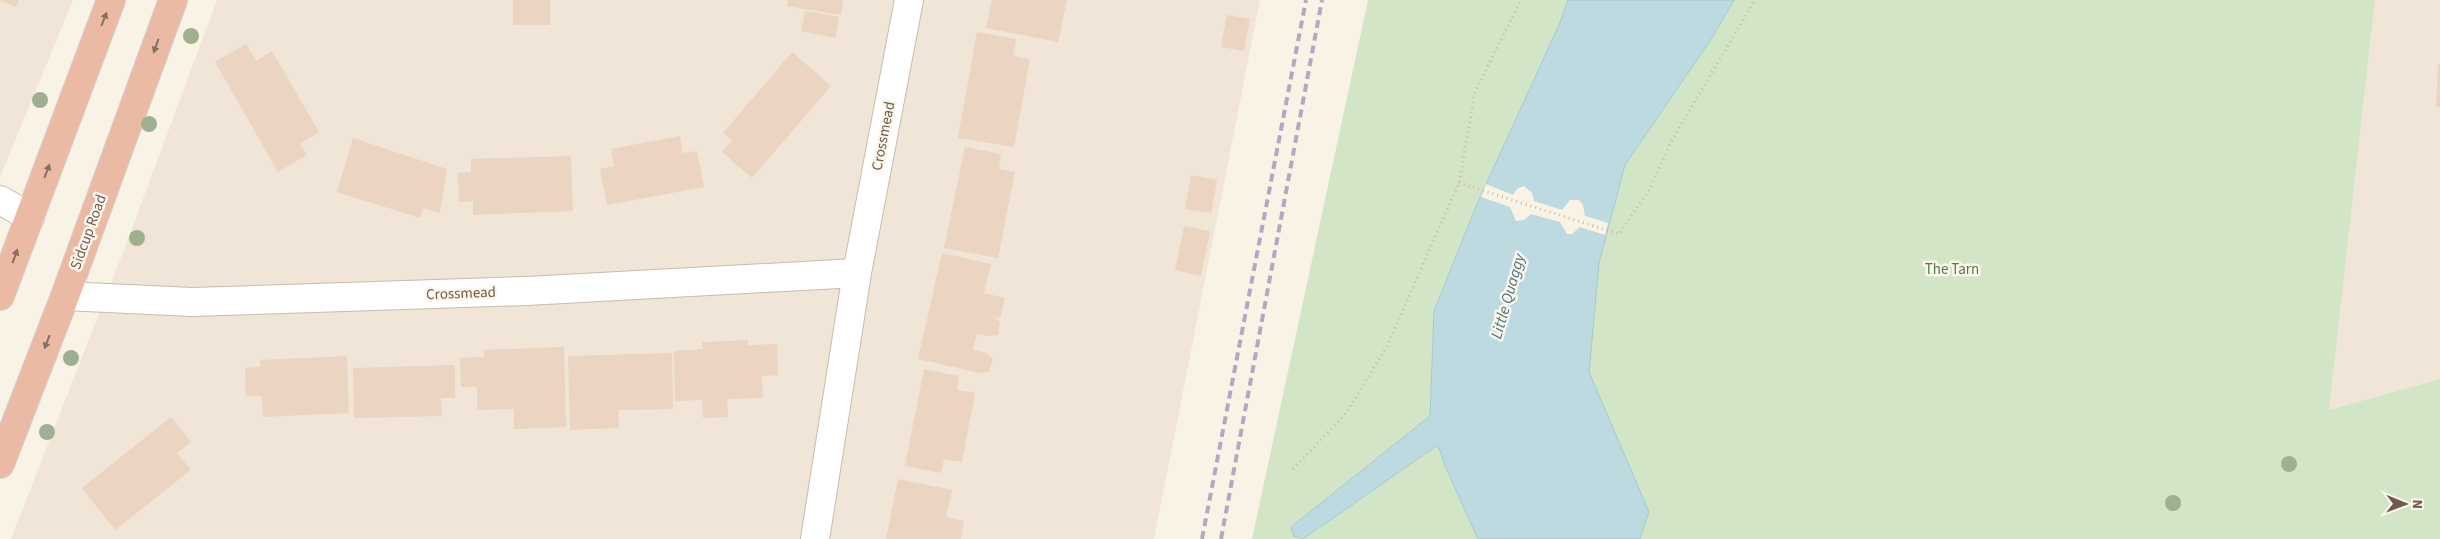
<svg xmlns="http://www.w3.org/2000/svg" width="2440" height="539" font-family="'Source Sans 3',sans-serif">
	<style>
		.residential { fill: #f0e5d6 }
		.green { fill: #d2e5c7 }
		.water { fill: #bddae0; stroke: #a5c8d1 }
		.pier { fill: #f9f3e6 }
		.building { fill: #ebd4c2 }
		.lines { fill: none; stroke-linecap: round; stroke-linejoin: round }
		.street-casing { stroke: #c9bbae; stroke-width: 30 }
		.highway-casing { stroke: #d7d1cd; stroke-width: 30 }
		.path { stroke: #d0b7a5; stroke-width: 3; stroke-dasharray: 1 4; stroke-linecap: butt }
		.street { stroke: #fff; stroke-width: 28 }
		.highway { stroke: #ebbaa5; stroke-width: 28 }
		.rail { stroke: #b6a6c1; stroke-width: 4; stroke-dasharray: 8 5; stroke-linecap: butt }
		.tree { fill: #9fb091 }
		.oneway { fill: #886e5f }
		.labels { text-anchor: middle; stroke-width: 5; stroke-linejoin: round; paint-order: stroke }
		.street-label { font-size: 15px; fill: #6f5b4e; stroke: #fcf7ec }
		.park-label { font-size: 15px; fill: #56794b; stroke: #fcf7ec }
		.water-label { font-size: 16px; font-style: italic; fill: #4b7480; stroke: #fcf7ec }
	</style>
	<rect width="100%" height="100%" fill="#f9f3e6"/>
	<path class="residential" d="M0,0h73l-73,177z
		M217,0h1043l-106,539h-1143l116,-297z
		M2375,0h65v379l-111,31z"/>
	<path class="green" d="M1368,0h200l-9,25 -82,179 -43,107 -4,105 -139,111 3,9 7,3h-49z
		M1734,0h641l-46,410 111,-31v160h-915l68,-214 6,-62 26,-98 87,-127z
		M1439,445l6,21 33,73h-175z"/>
	<path class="water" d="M1568,0h166l-22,38 -87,127 -26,98 -10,109 60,140 -9,27h-162l-33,-73 -7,-21 -135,94 -9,-3 -3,-9 139,-111 4,-105 43,-107 82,-179z"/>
	<path class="pier" d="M1486,184l27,11 4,-6 7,-3 8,7 2,8 28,9 8,-10h9l4,5 2,11 23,7 -3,12 -25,-8 -8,7h-5l-7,-12 -29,-8 -7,6 -8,1 -6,-14 -29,-10z"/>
	<path class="building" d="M0,0h19l-3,7z
		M513,0h37v25h-37z
		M788,0h55l-2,15 -54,-9z
		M992,0h75l-9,42 -72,-14z
		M805,11l34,6 -4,21 -34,-7z
		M1227,15l23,4 -6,32 -23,-4z
		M977,32l39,7 -3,17 17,3 -16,88 -56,-9z
		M246,44l10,17 16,-10 47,81 -19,12 7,11 -29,17 -63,-110z
		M792,52l39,34 -79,92 -30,-26 10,-11 -9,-8z
		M2438,64h2v43h-4z
		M680,136l3,17 14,-2 7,36 -97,18 -7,-36 14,-3 -3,-17z
		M353,138l94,31 -7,44 -17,-5 -3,10 -83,-26z
		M965,147l36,7 -2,15 16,3 -17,86 -54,-10z
		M571,156l2,55 -100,4v-14l-14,1 -1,-29 13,-1v-13z
		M1191,175l26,5 -6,33 -26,-4z
		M1184,226l26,5 -9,45 -26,-6z
		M942,253l49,11 -7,29 21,5 -5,20 -8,-2 8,6 -2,13 -11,1 -10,-2 -4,16 13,3 7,6 -4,12 -9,2 -62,-14z
		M748,340v5l29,-1 1,31 -16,1 1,22 -36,1 1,18 -25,1 -1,-18 -27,1 -1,-50 29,-2 -1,-7z
		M564,347l2,80 -52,2v-20l-37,1v-23h-16l-1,-29 24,-1v-7z
		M672,353l1,56 -55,1 1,18 -49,2 -2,-74z
		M347,356l2,57 -86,4 -1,-21h-16l-1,-28 15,-1v-7z
		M455,365v33h-14l1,18 -88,2 -1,-50z
		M924,369l35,7 -2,14 18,3 -13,69 -18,-3 -3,14 -36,-7z
		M171,417l20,25 -14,11 14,17 -76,60 -33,-42z
		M898,479l54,11 -6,27 18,4 -3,18h-75z"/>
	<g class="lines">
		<g class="street-casing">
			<path id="street" d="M0,200l30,17
				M65,296l127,6 335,-11 330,-18
				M815,539l42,-266 52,-273"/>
		</g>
		<g class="highway-casing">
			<path id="highway" d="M0,296l111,-296
				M0,464l65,-168 108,-296"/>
		</g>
		<path class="path" d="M1459,183l160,51 30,-44 23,-50 83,-140
			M1293,469l54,-57 40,-66 72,-163 16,-91 46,-92"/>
		<use href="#street" class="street"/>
		<use href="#highway" class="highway"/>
		<path class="rail" d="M1202,539l104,-539
			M1221,539l101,-539"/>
	</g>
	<g class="tree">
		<circle cx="191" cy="36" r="8"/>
		<circle cx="40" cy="100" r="8"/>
		<circle cx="149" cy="124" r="8"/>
		<circle cx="137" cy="238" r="8"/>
		<circle cx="71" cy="358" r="8"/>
		<circle cx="47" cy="432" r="8"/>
		<circle cx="2289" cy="464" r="8"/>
		<circle cx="2173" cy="503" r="8"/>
	</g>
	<defs><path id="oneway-solid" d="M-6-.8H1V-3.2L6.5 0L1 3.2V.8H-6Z" transform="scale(1.25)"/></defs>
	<g class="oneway">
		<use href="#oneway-solid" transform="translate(104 19) rotate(-69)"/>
		<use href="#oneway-solid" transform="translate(156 46) rotate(110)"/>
		<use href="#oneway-solid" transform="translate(47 171) rotate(-69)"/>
		<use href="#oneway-solid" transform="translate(15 256) rotate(-70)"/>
		<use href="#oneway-solid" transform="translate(47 342) rotate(111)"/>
	</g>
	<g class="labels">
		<g class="street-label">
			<text transform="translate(883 136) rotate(-79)" y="5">Crossmead</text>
			<text transform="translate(88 232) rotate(-70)" y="5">Sidcup Road</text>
			<text transform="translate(461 293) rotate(-2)" y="5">Crossmead</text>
		</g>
		<g class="park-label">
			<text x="1952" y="274">The Tarn</text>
		</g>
		<g class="water-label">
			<text transform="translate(1507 296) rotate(-74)" y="6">Little Quaggy</text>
		</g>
	</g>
	<g transform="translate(2405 504) rotate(91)" stroke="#fcf7ec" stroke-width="4" paint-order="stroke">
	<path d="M0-4L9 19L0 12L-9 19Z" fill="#6f5b4e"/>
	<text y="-8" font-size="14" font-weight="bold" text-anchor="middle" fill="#6f5b4e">N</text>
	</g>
</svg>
